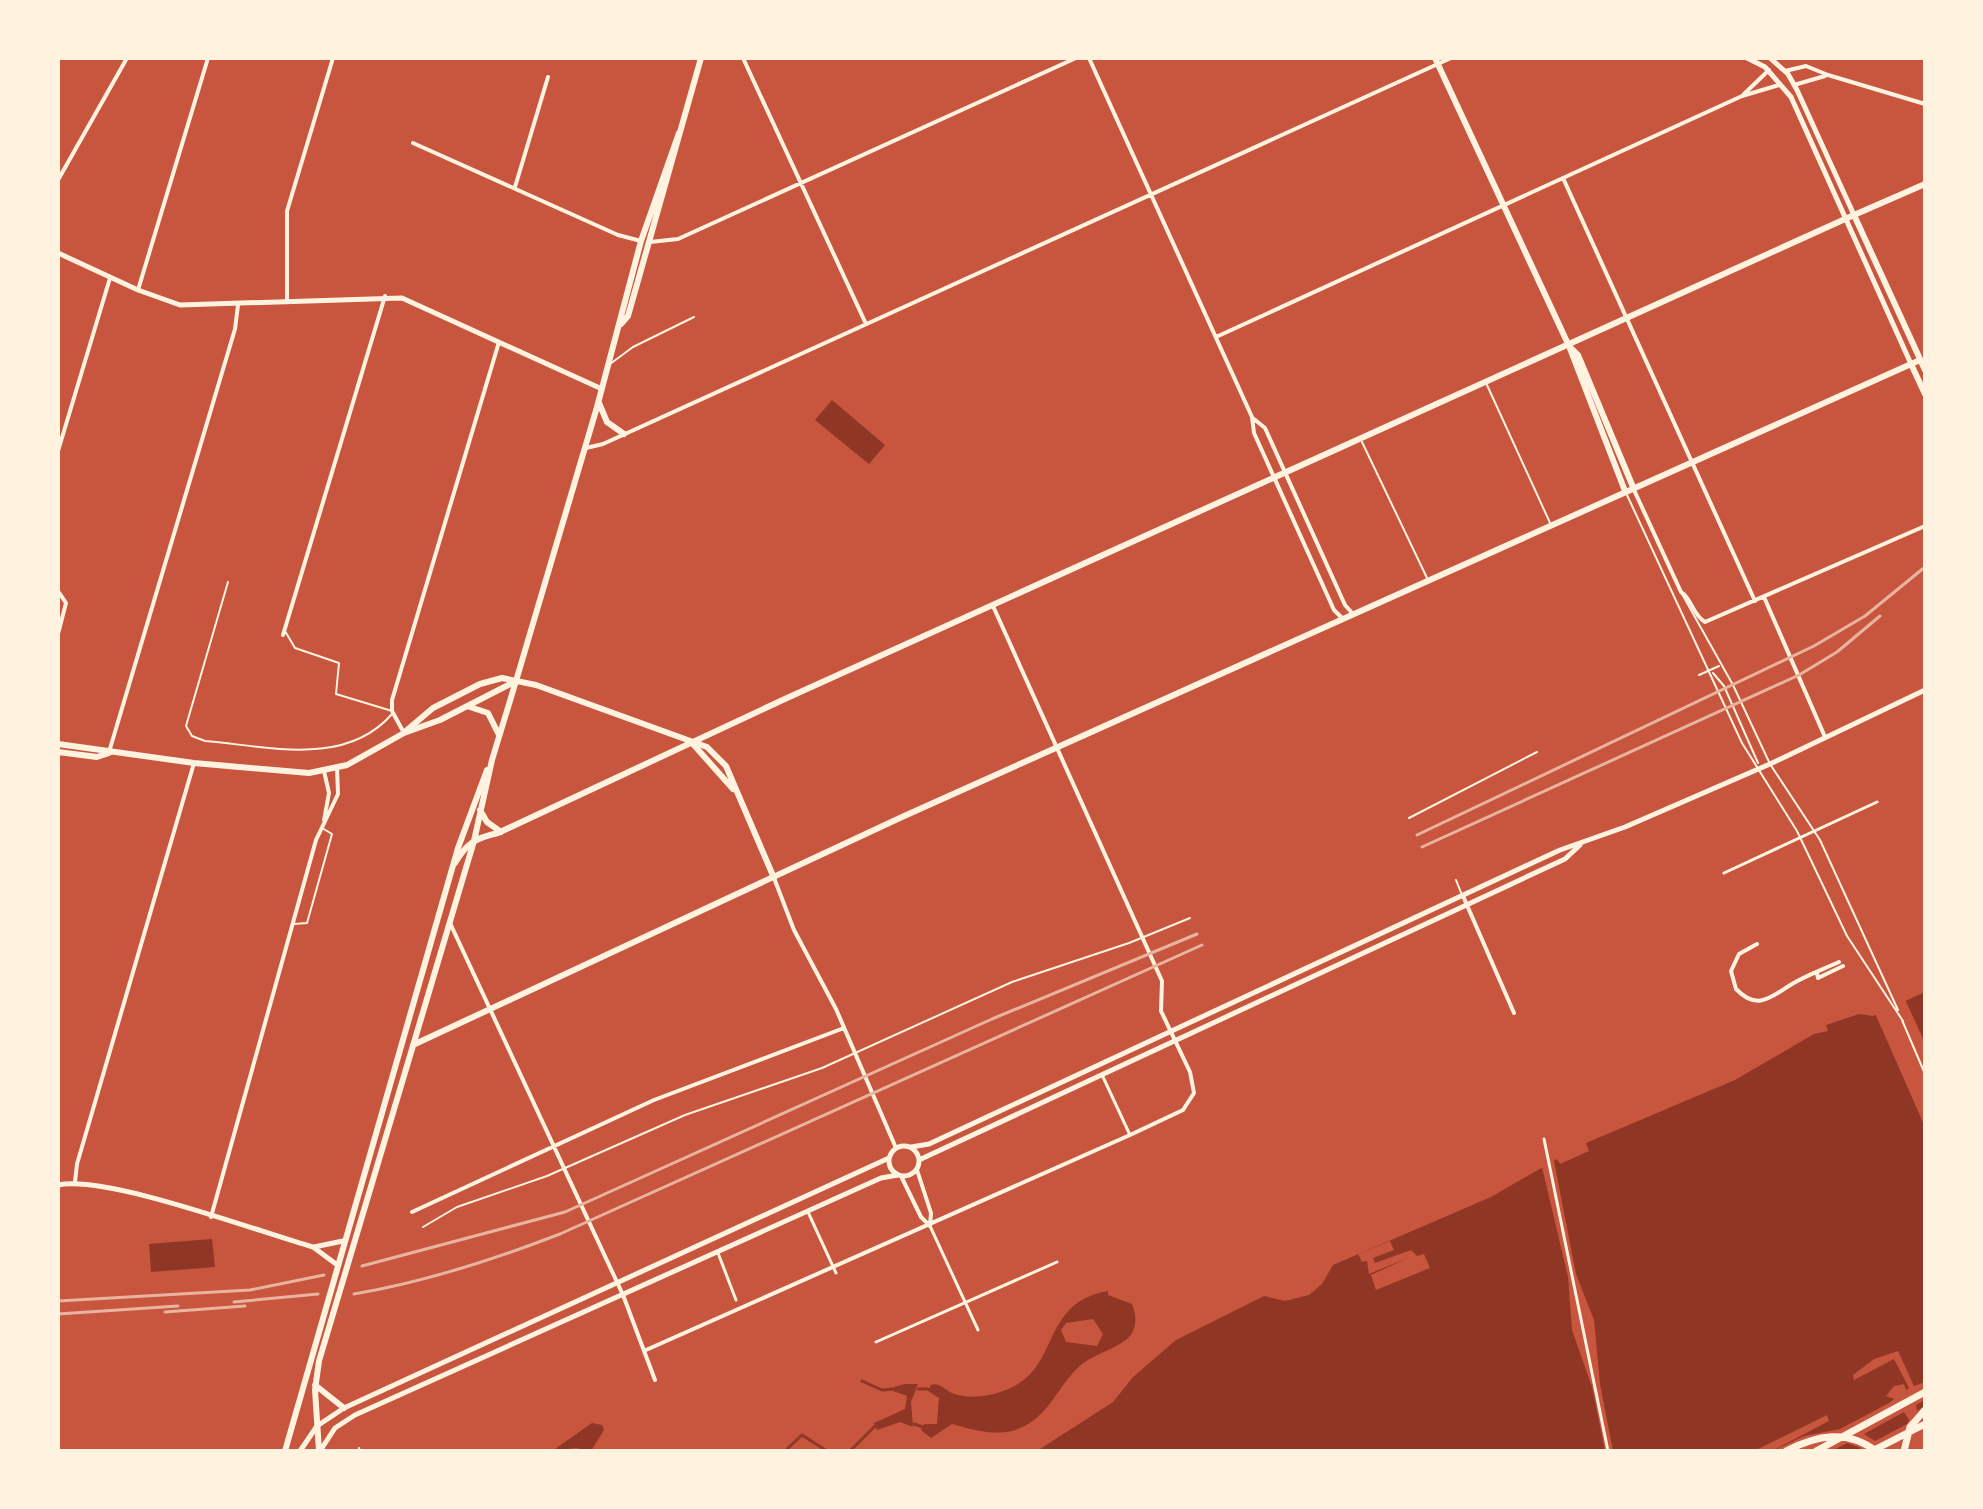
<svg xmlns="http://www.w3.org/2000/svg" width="1983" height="1509" font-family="Overpass,sans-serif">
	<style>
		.water { fill: #8f3625; fill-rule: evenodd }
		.pier { fill: #c8553d; fill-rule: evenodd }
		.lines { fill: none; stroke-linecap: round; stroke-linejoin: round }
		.stream { stroke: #8f3625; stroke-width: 3 }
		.service { stroke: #fff3e0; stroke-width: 2 }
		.pedestrian { stroke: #fff3e0; stroke-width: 3 }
		.minor { stroke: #fff3e0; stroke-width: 4 }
		.tertiary { stroke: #fff3e0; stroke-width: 5 }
		.secondary { stroke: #fff3e0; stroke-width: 6 }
		.primary { stroke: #fff3e0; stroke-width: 6 }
		.motorway { stroke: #fff3e0; stroke-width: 7 }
		.rail { stroke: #e9b49f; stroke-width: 3 }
	</style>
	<rect width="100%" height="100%" fill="#c8553d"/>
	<path class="water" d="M832,400l53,45 -16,19 -54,-44z
		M1925,992v428l-58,31h-830l76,-49 20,-25 43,-37 88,-44 21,5 24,-6 13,-11 11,-19 158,-68 66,-38 3,5 29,-13 -3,-8 149,-63 79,-46 14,-3 -2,-6 33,-11 14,2z
		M212,1239l3,28 -64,5 -2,-28z
		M1108,1291v4l24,9c4,9 5,20 0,29 -8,14 -37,20 -51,32 -23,19 -31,52 -63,64 -21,8 -45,1 -66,-5l-21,14 -10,-8 3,-6h13l2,-26 -11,-7 3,-6c9,-3 12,4 21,8 20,8 48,2 66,-9 41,-25 26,-82 90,-93zM1093,1319l10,15 -6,12 -31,-4 -5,-12 5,-7z
		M905,1384h13l-7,18 2,25 -13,-5 -23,8 -3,-7 31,-14 2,-13 -14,-5 1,-4z
		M592,1423l10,2 2,5 -13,21 -15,-3 -24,3z"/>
	<path class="pier" d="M1904,997l21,46v84l-51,-116z
		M1553,1156l23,118 18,46 6,64 13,67h-8l-13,-64 -20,-57 -4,-53 -27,-114z
		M1390,1241l4,9 -21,8 2,5 36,-13 6,6 7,-2 6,14 -54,22 -5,-15 39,-18 -41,17 -2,-13 -5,1 -4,-8z
		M1898,1351l16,35 11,-4v18l-9,5 1,6 8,-6v20l-50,26h-18l4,-3 -14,-5 -15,8h-59l31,-15 36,-7 49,-26 5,-4 -8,-3 8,-10 10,-2 2,6 3,-2 -15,-29 -40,21 -1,-5 21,-16zM1904,1412l5,8 -2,4 -32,17 -11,-7z
		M1827,1415l2,6 -57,30h-18z"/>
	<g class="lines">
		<path class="stream" d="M862,1381l20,9 11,-1
			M918,1389h10
			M914,1424l9,3
			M761,1451h1
			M785,1451l17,-16 25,16
			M850,1451l25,-25"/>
		<path class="service" d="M610,364l23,-17 61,-30
			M1487,385l64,140
			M1362,442l66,138
			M1627,495l115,248 55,88 50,105 56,85
			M228,582l-42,144 6,10 13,5c62,5 140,27 187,-27
			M1682,594l51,91 37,79 50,76 78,170
			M285,631l10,17 44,15 -3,31 56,17
			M1713,673l11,13 34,77
			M1699,675l20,-9
			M1409,818l128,-66
			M1456,880l6,15
			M294,924l13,-1 25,-89 -10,-6
			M1902,1020l23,54
			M423,1227l34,-20 90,-31 138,-61 137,-47 190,-86 117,-39 61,-25
			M359,1448l1,3"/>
		<path class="pedestrian" d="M1724,873l153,-71
			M1103,1077l27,58
			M1544,1139l64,312
			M808,1212l28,61
			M930,1226l48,104
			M718,1253l18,47
			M876,1342l181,-80"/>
		<path class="minor" d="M743,58l123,266
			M1089,58l163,359 2,16 80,177 8,8
			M1785,71l21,-5 22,9 97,29
			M1794,85l31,-9
			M1744,94l25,-24
			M413,143l205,92 23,6
			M1563,178l192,423
			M58,180l69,-122
			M515,187l33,-110
			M650,242l28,-3 398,-181
			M138,290l70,-232
			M287,301v-90l46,-153
			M1216,337l526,-241 37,-11
			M1254,419l11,9 80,177 8,9
			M586,448l17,-4 848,-386
			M58,451l52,-173
			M1634,490l47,102c11,7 11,22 24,30l220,-96
			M58,591l8,12 -8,31
			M1764,597l61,140
			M283,635l102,-339
			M404,733l-12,-22v-11l107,-358
			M109,752l126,-423 3,-24
			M324,820l5,-27 -5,-22
			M774,878l20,52 42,79 60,139
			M1463,896l51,117
			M450,923l173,372 32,85
			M1757,944l-18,10 -8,17 5,18c22,23 36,7 56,-5 15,-9 32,-15 47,-22
			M1817,973l1,5 25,-12
			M917,1170l14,43 -1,13
			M901,1176l20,41 9,9
			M75,1182l2,-18 117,-401
			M412,1212l242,-112 190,-72
			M211,1217l105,-377 22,-46 -1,-26
			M646,1350l484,-215 53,-25 11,-17 -4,-21 -29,-61 1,-30 -169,-375"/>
		<path class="tertiary" d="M1747,58l18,9 26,30 120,267
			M1770,58l18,16 9,16 57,125
			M58,253l80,37 42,15 222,-7 200,91
			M889 1161a15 15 0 1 1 30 0a15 15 0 1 1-30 0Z
			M911,1147l18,-3 631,-294 65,-23 145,-63 155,-74
			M919,1160l646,-301 15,-14
			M58,1185c50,-10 198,46 255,62l23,17
			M314,1247l29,-6
			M300,1451l17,-25 27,-18 545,-250
			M320,1451l15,-23 20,-13 526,-237 17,-3"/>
		<path class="secondary" d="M1435,58l134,288 56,145
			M1854,215l71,-31
			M621,324l7,-8 73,-258
			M1569,346l9,9 55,132
			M599,403l8,19 17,12
			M516,681l81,-274 44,-166 38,-108"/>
		<path class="primary" d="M1911,364l14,30
			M467,706l21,7 11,22
			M407,730l26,-22 47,-24 22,-6 34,7 171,62 19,19 48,112
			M58,744l136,19 115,10 38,-8 57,-32 36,-13 76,-39
			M693,744l40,45
			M58,752l39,5 12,-4
			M480,810l7,12 14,10
			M455,863c11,-19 20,-25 43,-30l289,-135 1067,-483 71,155
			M413,1045l489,-228 1018,-457
			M315,1385l29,23
			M285,1451l173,-603 29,-78
			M319,1451l-4,-61 4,-29 155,-520 18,-81 24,-79"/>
		<path class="motorway" d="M1874,1450l51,-26
			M1786,1451c31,-16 61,-22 90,0
			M1816,1451l109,-59
			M1904,1451l6,-24 15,-17"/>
		<path class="rail" d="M1417,835l397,-189 51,-30 60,-49
			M1422,847l377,-172 38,-23 43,-36
			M362,1266l203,-54 427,-193 205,-85
			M354,1294c71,-12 139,-34 206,-60l642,-289
			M58,1301l192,-11 74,-15
			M234,1302l84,-8
			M165,1312l80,-6
			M58,1314l120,-8"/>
	</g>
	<rect width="1983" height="1509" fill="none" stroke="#fff3e0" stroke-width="120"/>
</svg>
